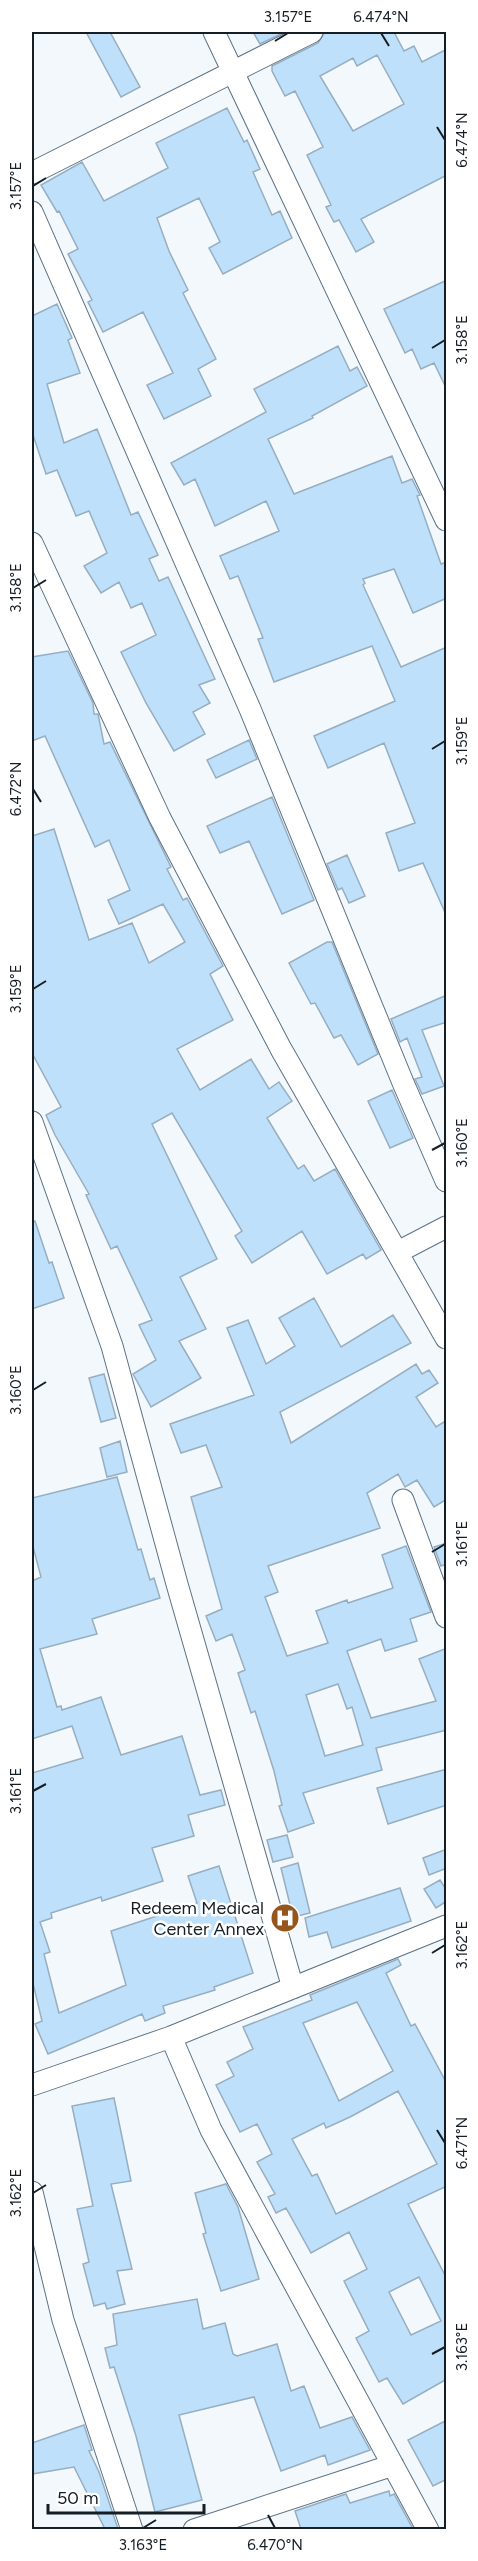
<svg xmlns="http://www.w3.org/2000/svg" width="478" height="2561" font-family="Figtree,sans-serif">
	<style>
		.building { fill: #bee0fb; stroke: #96aec1; stroke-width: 1.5; fill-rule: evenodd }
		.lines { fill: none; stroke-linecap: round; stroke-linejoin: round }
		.minor-casing { stroke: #5c7285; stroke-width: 23 }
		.minor { stroke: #fff; stroke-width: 21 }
		.ticks { fill: none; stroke: #151e25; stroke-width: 2 }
		.labels { text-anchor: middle; stroke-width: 5; stroke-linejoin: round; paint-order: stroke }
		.poi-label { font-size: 18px; fill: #151e25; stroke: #fff; text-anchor: end }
		.neatline { fill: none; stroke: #151e25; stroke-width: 2 }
		.ticks-label { font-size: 15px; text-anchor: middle; fill: #151e25 }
	</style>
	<rect width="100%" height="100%" fill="#f3f8fc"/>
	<path class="building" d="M86,32h24l30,55 -19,10z
		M253,32h32l-25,12z
		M325,32h69l10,19 10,-5 8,16 25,-13v126l-86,44 13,23 -18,10 -17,-32 -5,2 -8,-15 5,-2 -24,-50 16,-8 -28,-56 -10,5 -13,-25v-5l46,-23zM377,55l27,49 -51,27 -33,-55 33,-18 4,8z
		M227,108l17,34 3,-2 13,29 -7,3 19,43 8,-4 12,27 -69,36 -14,-26 11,-6 -21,-44 -42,20 12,33 19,39 -5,3 33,66 -18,10 13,27 -47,23 -17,-34 26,-12 -30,-61 -40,20 -15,-30 4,-2 -24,-46 10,-5 -19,-38 -2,1 -16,-27 41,-23 22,39 64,-33 -12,-25z
		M447,280v110l-13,-27 -13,6 -9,-20 -7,4 -21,-44z
		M57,304l15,34 -4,2 12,33 -33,11 17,59 33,-14 34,86 7,-3 20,43 -9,4 10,22 9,-4 47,102 -16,6 11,18 -17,9 12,22 -31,17 -28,-48 -25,-51 35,-17 -14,-32 -11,5 -12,-26 -18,11 -17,-27 23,-13 -18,-42 -13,5 -19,-46 -11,4 -14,-42v-116z
		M338,346l12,25 7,-4 10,19 -55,30 1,2 -45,21 26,55 98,-38 10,27 10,-4 8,16 -3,1 24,68 6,-2v36l-34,15 -19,-44 -31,10 2,4 -2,2 38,82 46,-20v270l-24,-54 -24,8 -13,-38 29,-10 -31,-80 -56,25 -14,-32 81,-35 -23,-55 -98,36 -16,-43 5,-1 -25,-62 -8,3 -10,-23 59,-25 -13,-30 -51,25 -20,-47 -11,6 -13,-22 95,-51 -12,-23z
		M68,651l25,52 1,11h4l6,30 6,-2 61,125 -4,2 16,31 4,-2 36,68 -13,8 23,46 -56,29 23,41 51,-31 18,30 10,-7 13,19 -25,17 17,28 14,23 6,-4 10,16 21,-12 46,81 -15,9 -3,-5 -36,20 -25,-43 -50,32 -17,-27 7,-5 -70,-118 -20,11 65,135 -37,18 26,52 -27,12 22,37 -50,29 -18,-33 23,-14 -17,-35 13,-5 -35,-74 -6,3 -25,-54 3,-1 -34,-59 -9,-20 15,-8 -29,-54v-217l22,-7 35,111 43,-17 17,40 36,-21 -22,-38 -44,20 -11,-24 22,-10 -21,-50 -14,7 -50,-111 -13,5v-84z
		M249,740l8,19 -41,19 -9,-18z
		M272,797l42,103 -32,14 -33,-73 -29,12 -13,-27z
		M347,855l18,41 -16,7 -7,-15 -4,2 -11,-26z
		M327,942h5l46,112 -20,11 -17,-30 -7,3 -19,-35 -4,1 -22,-41z
		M447,995v27l-25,8 22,56 -22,8 -7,-15 7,-2 -15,-39 -7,4 -9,-23z
		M392,1090l21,48 -23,10 -22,-47z
		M35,1221l14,42 3,-1 12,36 -32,11v-87z
		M314,1298l27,49 52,-32 18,28 -131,69 11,31 125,-79 6,10 7,-4 9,13 -22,14 20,30 11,-7v79l-13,8 -17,-27 -12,7 -7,-13 -31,19 13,35 -112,38 10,26 -13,5 22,59 41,-13 -12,-32 31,-11 1,3 45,-15 -11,-33 24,-9 25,66 -21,7 7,22 -32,10 -4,-12 -34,12 24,67 65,-17 -17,-42 28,-11v82l-71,18 6,22 -79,23 11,30 -26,9 -9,-26 3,-1 -8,-34 -19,-60 -4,2 -13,-40 7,-3 -13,-36 -16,7 -10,-25 16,-7 -31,-112 31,-10 -16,-42 -25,8 -11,-29 84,-29 -27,-67 21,-8 18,44 29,-18 -16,-28zM338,1684l9,25 5,-2 11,38 -38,11 -19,-61z
		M104,1374l12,44 -15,4 -12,-44z
		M120,1441l7,31 -20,5 -7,-29z
		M117,1477l21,73 3,-1 9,31 4,-2 6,20 -68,21 5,15 -57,15 17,58 4,-1 1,4 39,-13 20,58 61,-19 18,59 21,-5 4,15 -37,10 6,21 -42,12 11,33 -61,20 -1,-4 -50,16 1,5 -12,4 10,30 -6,2 15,59 67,-28 -15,-54 86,-28 -9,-27 31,-10 34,107 -39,14 1,3 -52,16 2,7 -20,8 -3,-7 -94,40 -13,-30 7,-3 -10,-42v-206l51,-15 -11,-32 -40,13v-158l9,-4 -9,-34v-45z
		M447,1543v21l-6,2 -7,-19z
		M447,1769v36l-59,19 -11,-36z
		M287,1835l6,22 -20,5 -6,-22z
		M447,1849v19l-18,7 -6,-17z
		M298,1863l12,50 -17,4 -12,-49z
		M440,1880l7,11v10l-11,7 -12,-19z
		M400,1888l11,33 -79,27 -5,-16 -18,5 -4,-19z
		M398,1959l3,6 -15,8 25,53 4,-2 32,60v102l-39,18 39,75v100l-44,25 -16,-26 -8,4 -23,-44 13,-7 -25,-50 23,-12 -18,-37 -38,21 -25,-45 -10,5 -8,-16 7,-3 -18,-32 15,-8 -15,-30 -17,8 -24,-47 18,-9 -7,-14 26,-13 -10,-22 69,-27 -2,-5zM357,2002l36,69 -54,30 -36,-78zM398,2091l39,73 -101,50 -19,-40 -5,2 -20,-37 32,-16 2,5 24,-11zM419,2277l22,44 -30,14 -22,-43z
		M114,2098l17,83 -20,3 21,85 -15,2 8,33 -18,5 -2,-6 -11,3 -11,-42 6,-2 -12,-53 16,-3 -21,-100z
		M226,2184l12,23 21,72 -38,12 -18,-57 3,-1 -11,-40z
		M197,2299l6,30 22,-6 8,31 4,2 40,-12 14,47 13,-5 16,42 32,-11 18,33 -42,15 -3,-10 -44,16 -27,-74 -75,18 23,85 -47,12 -19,-76 -22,-69 -4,1 -5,-20 12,-3 -4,-31z
		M447,2420v59l-14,7 -25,-46z
		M84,2425l8,25 -3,1 10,21 19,57h-13l-31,-62 -42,7v-31z
		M389,2491l1,5 4,-2 19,35h-112l-6,-18 51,-17 4,9z"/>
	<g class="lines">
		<g class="minor-casing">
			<path id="minor" d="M214,32l232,488
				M32,173l280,-141
				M32,212l218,497 154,376 42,96
				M32,543l128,275 121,231 165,289
				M32,1122l80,224 65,238 116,404
				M398,1252l48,-25
				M403,1500l43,117
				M171,2037l40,93 217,400
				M32,2085l139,-48 275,-111
				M32,2192l31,128 69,210
				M194,2530l199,-65"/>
		</g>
		<use href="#minor" class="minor"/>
	</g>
	<path class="ticks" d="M381,33l8,13M275,41l13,-8M437,127l8,13M33,186l13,-8M432,348l13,-8M33,588l13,-8M432,749l13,-8M33,789l8,13M33,989l13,-8M432,1150l13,-7M33,1390l13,-8M432,1552l13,-8M33,1791l13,-7M432,1953l13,-8M437,2130l8,13M33,2193l13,-8M432,2354l13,-7M268,2515l7,13M143,2528l13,-8"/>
	<defs>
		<g id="hospital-disc" transform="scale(1.5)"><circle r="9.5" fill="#95561e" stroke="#fff"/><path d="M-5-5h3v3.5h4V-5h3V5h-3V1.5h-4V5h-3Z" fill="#fff"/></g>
	</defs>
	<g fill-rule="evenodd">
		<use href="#hospital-disc" x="285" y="1918"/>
	</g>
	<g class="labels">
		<g class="poi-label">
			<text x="264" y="1914">Redeem Medical<tspan x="264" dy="21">Center Annex</tspan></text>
		</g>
	</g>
	<rect width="478" height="2561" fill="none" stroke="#ffffff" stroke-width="66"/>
	<path d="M48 2504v9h156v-9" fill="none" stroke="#151e25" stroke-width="3"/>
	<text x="57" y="2504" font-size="18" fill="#151e25" stroke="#ffffff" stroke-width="4.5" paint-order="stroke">50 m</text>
	<rect x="33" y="33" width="412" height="2495" class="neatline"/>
	<g class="ticks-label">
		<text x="288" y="22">3.157°E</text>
		<text x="381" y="22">6.474°N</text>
		<text transform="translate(462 140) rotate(-90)" y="5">6.474°N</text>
		<text transform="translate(16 186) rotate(-90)" y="5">3.157°E</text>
		<text transform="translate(462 340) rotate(-90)" y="5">3.158°E</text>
		<text transform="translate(16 588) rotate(-90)" y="5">3.158°E</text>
		<text transform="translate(462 741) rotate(-90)" y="5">3.159°E</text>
		<text transform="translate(16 789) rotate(-90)" y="5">6.472°N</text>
		<text transform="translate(16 989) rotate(-90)" y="5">3.159°E</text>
		<text transform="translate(462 1143) rotate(-90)" y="5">3.160°E</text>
		<text transform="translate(16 1390) rotate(-90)" y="5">3.160°E</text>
		<text transform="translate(462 1544) rotate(-90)" y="5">3.161°E</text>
		<text transform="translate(16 1791) rotate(-90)" y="5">3.161°E</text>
		<text transform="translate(462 1945) rotate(-90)" y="5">3.162°E</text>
		<text transform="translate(462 2143) rotate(-90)" y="5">6.471°N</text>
		<text transform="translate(16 2193) rotate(-90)" y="5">3.162°E</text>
		<text transform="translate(462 2347) rotate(-90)" y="5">3.163°E</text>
		<text x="143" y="2550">3.163°E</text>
		<text x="275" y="2550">6.470°N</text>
	</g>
</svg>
